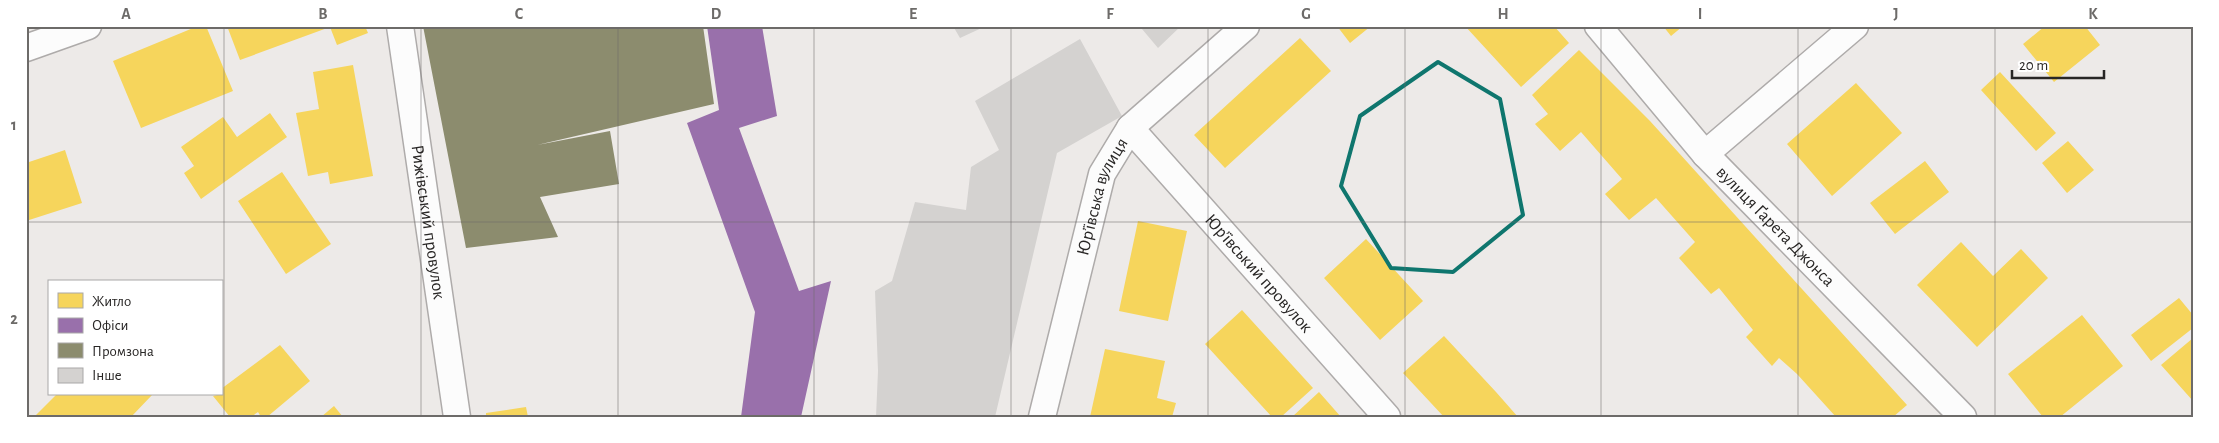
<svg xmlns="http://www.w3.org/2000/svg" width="2219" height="443" font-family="'Alegreya Sans',sans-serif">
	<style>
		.homes { fill: #f6d55c }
		.offices { fill: #9970ab }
		.industry { fill: #8c8c6e }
		.building { fill: #d4d2d0 }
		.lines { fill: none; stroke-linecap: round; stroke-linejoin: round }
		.minor-casing { stroke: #aeabaa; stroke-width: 29 }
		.minor { stroke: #fcfcfc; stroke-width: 26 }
		.marked { fill: none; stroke: #0f766e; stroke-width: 4; stroke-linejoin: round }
		.grid { fill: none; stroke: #6d6b69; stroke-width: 1; stroke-opacity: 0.55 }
		.labels { text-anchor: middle; stroke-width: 5; stroke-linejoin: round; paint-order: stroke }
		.street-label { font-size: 18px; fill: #282625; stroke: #fff }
		.neatline { fill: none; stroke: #6d6b69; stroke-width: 2 }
		.grid-label { font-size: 16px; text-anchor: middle; font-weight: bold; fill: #6d6b69 }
	</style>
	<rect width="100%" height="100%" fill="#edeae8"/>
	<path class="homes" d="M198,26h8l27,65 -92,37 -28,-67z
		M227,26h138l3,7 -31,12 -7,-18 -90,33z
		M1337,26h34l-21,17z
		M1465,26h89l15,17 -48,44z
		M1663,26h20l-12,10z
		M2045,26h40l15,19 -46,37 -31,-38z
		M1300,38l31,33 -106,97 -31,-33z
		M1579,50l71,71 257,284 -14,12h-57l-39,-43 -18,-16 -7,8 -26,-29 7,-7 -34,-42 -8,6 -32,-36 16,-16 -39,-44 -27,22 -24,-26 17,-15 -41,-47 -21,19 -25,-27 13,-10 -16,-19z
		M353,65l20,111 -43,8 -2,-12 -20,4 -12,-63 23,-4 -6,-37z
		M2000,72l56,61 -20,18 -55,-61z
		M1856,83l46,50 -70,63 -45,-52z
		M270,113l17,24 -86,62 -17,-26 10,-7 -13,-19 42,-30 14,20z
		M2068,141l26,29 -27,23 -25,-30z
		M65,150l17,53 -56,18v-58z
		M1925,161l24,31 -54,42 -25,-31z
		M282,172l49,72 -45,30 -48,-73z
		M1138,221l49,10 -19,90 -49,-10z
		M1366,239l57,62 -43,39 -56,-62z
		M1961,242l32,34 28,-27 27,29 -71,69 -60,-62z
		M2179,298l14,17v13l-42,33 -20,-26z
		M1242,310l71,78 -32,29h-9l-67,-73z
		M2082,315l41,51 -63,51h-17l-35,-43z
		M1444,336l52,56 22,25h-74l-41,-44z
		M2193,338v63l-32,-36z
		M280,345l30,36 -43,36h-6l-3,-5 -7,5h-21l-17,-21 8,-2v-5z
		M1105,349l60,12 -8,37 19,5 -4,14h-82z
		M1319,392l22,25h-49z
		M57,394h96l-22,23h-97z
		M334,406l9,11h-22z
		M526,407l2,10h-42v-4z"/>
	<path class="offices" d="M707,26h55l15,90 -38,12 60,163 32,-10 -30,136h-60l14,-105 -68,-189 32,-13z"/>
	<path class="industry" d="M423,26h280l11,78 -177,41 73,-14 9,53 -79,13 18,40 -92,11z"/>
	<path class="building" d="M953,26h33l-26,12z
		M1144,26h37l-23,22 -16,-19z
		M1080,39l42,77 -65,37 -62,264h-119l2,-46 -3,-80 17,-10 23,-79 51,8 5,-43 28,-17 -24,-49z"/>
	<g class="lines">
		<g class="minor-casing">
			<g id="minor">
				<path id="s1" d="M400,26l57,391"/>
				<path id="s2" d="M1598,26l107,128 258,263"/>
				<path d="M26,48l62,-22"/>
				<path id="s3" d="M1130,128l257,289"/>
				<path d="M1705,154l150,-128"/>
				<path id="s4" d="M1042,417l60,-243 28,-46 116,-102"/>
			</g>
		</g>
		<use href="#minor" class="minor"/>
	</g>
	<path class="marked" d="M1438,62l62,37 23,116 -70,57 -62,-4 -50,-82 19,-70z"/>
	<path class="grid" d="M224,26v391M421,26v391M618,26v391M814,26v391M1011,26v391M1208,26v391M1405,26v391M1601,26v391M1798,26v391M1995,26v391M26,222h2167"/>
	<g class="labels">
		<g class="street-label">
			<text dy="6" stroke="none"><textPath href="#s4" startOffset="229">Юр’ївська вулиця</textPath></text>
			<text dy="6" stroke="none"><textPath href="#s1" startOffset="198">Рижівський провулок</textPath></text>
			<text dy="6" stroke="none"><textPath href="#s2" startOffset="268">вулиця Ґарета Джонса</textPath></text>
			<text dy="6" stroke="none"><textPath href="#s3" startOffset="194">Юр’ївський провулок</textPath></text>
		</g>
	</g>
	<rect width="2219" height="443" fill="none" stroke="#ffffff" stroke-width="55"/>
	<rect x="48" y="280" width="175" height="115" fill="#ffffff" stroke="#a9a8a8"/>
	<rect x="58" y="293" width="25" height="15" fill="#f6d55c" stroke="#a9a8a8"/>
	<text x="92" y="306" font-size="15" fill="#282625">Житло</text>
	<rect x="58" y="318" width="25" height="15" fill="#9970ab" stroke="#a9a8a8"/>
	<text x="92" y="330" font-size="15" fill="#282625">Офіси</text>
	<rect x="58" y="343" width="25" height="15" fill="#8c8c6e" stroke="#a9a8a8"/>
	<text x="92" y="356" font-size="15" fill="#282625">Промзона</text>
	<rect x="58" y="368" width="25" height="15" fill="#d4d2d0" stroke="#a9a8a8"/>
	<text x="92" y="380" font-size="15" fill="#282625">Інше</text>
	<path d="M2012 70v8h92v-8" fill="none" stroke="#282625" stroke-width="2.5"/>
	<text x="2019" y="70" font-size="15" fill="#282625" stroke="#ffffff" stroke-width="4" paint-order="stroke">20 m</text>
	<rect x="28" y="28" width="2164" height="388" class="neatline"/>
	<g class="grid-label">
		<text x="126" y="19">A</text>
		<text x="323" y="19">B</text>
		<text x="519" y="19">C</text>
		<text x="716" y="19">D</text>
		<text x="913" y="19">E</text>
		<text x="1110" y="19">F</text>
		<text x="1306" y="19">G</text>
		<text x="1503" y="19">H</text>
		<text x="1700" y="19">I</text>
		<text x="1896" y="19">J</text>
		<text x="2093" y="19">K</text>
		<text x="14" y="130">1</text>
		<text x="14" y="324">2</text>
	</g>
</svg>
